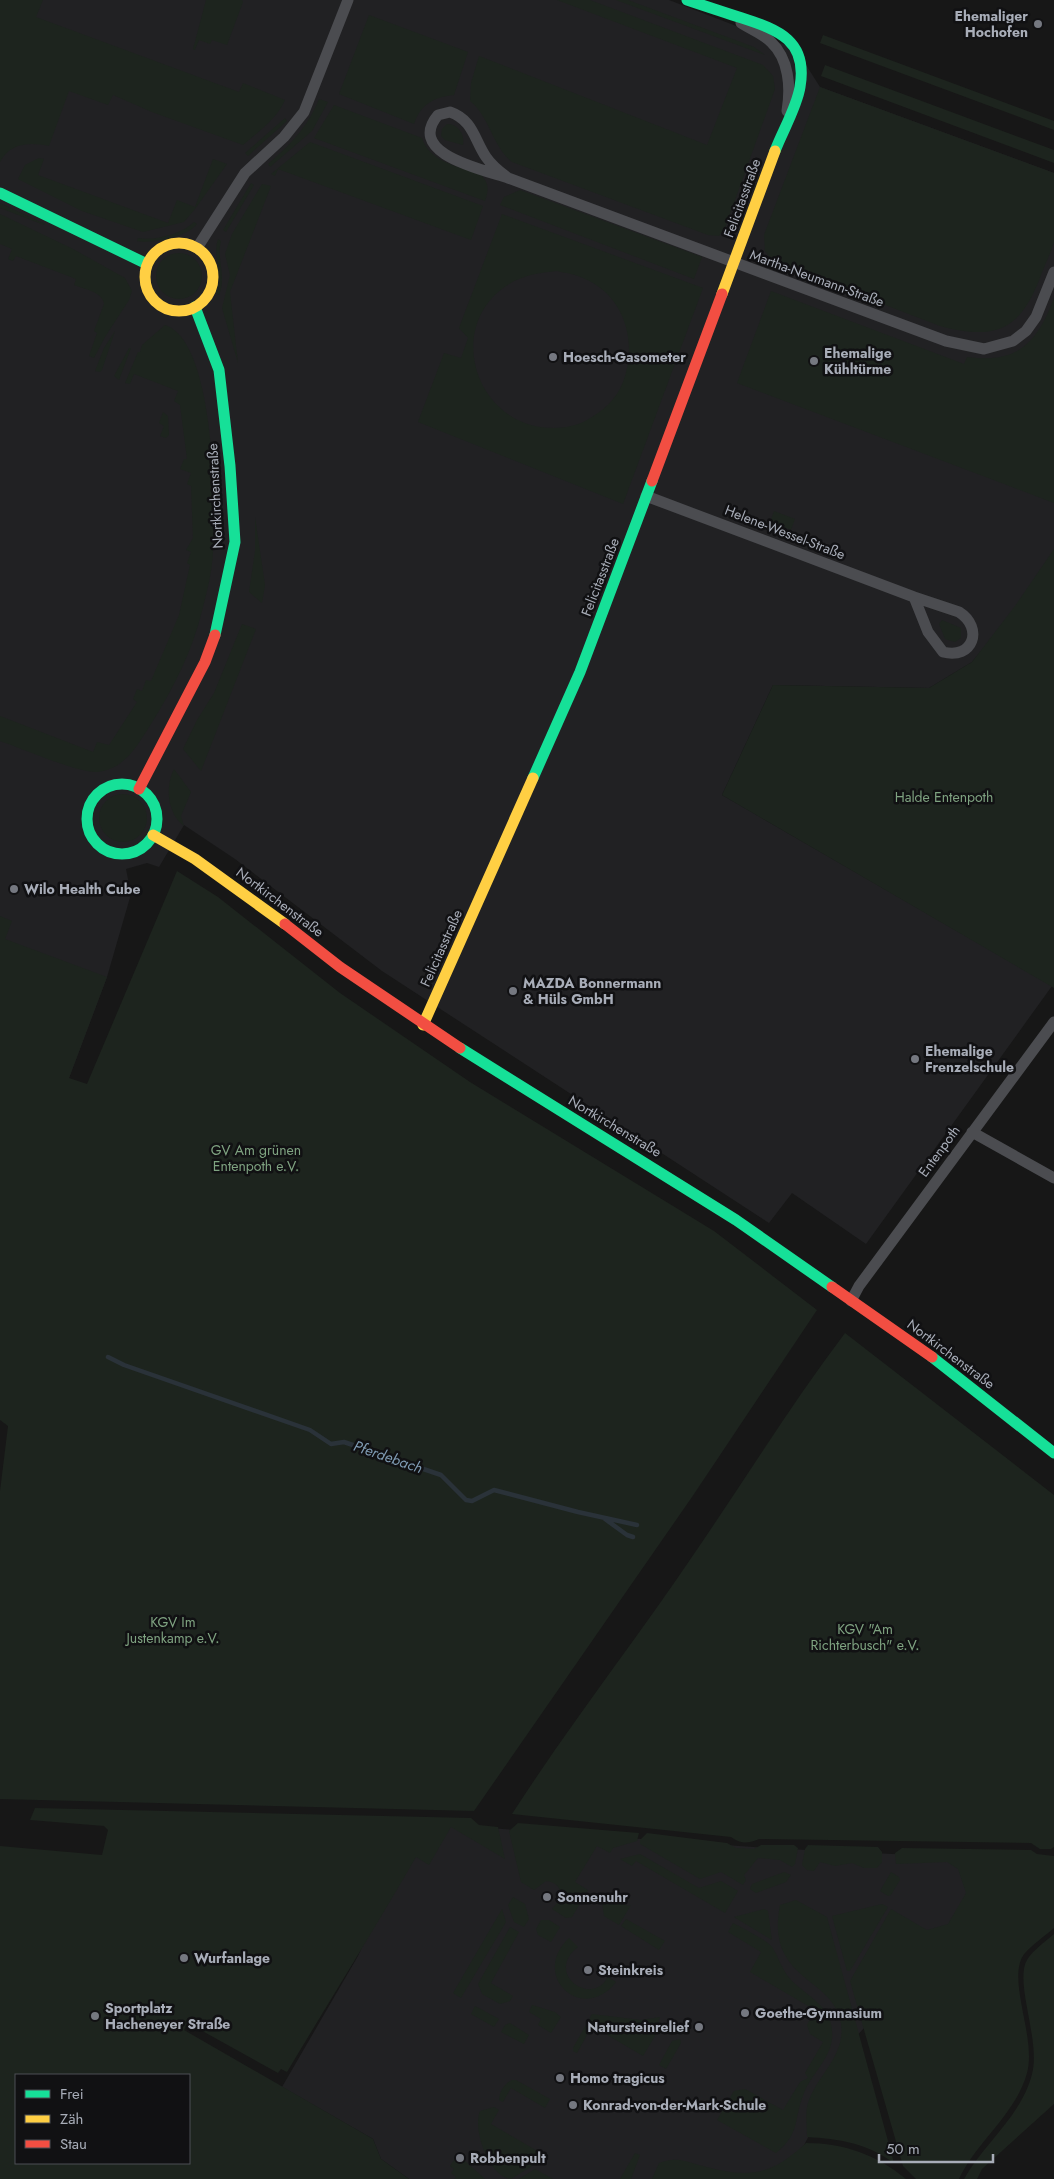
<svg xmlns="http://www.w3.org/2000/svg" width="1054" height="2179" font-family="Jost,sans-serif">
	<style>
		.built { fill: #212123 }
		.green { fill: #1d241e; fill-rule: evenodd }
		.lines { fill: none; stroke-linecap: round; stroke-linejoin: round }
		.stream { stroke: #2a3239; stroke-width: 4.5 }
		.street { stroke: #4b4c50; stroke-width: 11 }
		.fast { stroke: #16e098; stroke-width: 11 }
		.slow { stroke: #ffcf43; stroke-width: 11 }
		.jam { stroke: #f24e42; stroke-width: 11 }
		.poi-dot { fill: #757880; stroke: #111113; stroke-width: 2 }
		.labels { text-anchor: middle; stroke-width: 5; stroke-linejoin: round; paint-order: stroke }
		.poi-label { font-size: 14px; font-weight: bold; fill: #a8adb8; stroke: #111113; text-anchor: start }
		.street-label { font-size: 14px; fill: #a8adb8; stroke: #111113 }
		.park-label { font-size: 14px; fill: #7fa381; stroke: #111113 }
		.water-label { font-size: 15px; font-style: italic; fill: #7f9bb3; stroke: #111113 }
	</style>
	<rect width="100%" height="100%" fill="#171717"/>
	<path class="built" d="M0,0h669l127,49 24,38 234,86v378l-44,65 -38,46 -43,26 -156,-3 -51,110 330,191 -186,258 -74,-51 -23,30 -387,-252 -147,-112 -51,-34 -25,42 -12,-4 -21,6 5,25 -24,83 -38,101 -69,-25z
		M418,1823l348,25 232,11 -54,84 -94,100 -38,87 -16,30 -37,19h-350l-28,-20 -8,-20 -91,-52 76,-131z"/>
	<path class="green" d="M0,0h43l-7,17 203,75 4,-9 42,17c-9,20 -26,31 -42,45l-91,-33 -39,-17 -5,10 -39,-14 -20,55c-20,-4 -39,-3 -49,16z
		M206,0h36l1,2 -16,43 -15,-5 -2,4 -11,-4 -4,10 -2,-1z
		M557,0h33l173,65 10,11 2,13 -50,139 -6,8 -11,-1 -196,-73c-20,-16 -22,-45 -42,-61l1,-18 8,-27 228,89 30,-77z
		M616,0h12l126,47 11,8z
		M369,15l99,37 -14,43c-20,2 -33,9 -40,29l-75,-30z
		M823,35l231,86v9l-234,-87z
		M825,65l229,85v13l-233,-87z
		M820,87l234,86c0,19 0,52 0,69 -3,11 -9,22 -13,33 -20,55 -45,66 -101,51l-167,-64 -8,-11 -1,-16z
		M319,99l9,3 -16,29 -42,36 -2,-3c22,-19 40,-37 51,-65z
		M334,105l88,33c8,25 37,28 59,37 8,8 8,15 4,26l-171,-63z
		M285,118l2,3 -39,35 -3,-3z
		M447,124c11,0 18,10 16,21l-18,-5 -4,-4 1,-7z
		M310,142l173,64 -12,34 -193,-71 -3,7 -4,-2z
		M39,158l5,1 -6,16 130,48 9,-23 18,7 18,-48 14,5 -32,45 -11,13 -41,10 -61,-21 -64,-32 7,-14z
		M251,183l3,2 -28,47 -3,-2z
		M262,184l9,2 -41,106 8,71 -16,-55 8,-33 -5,-21 7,-20z
		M520,190l182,67 -8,22 -194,-74 4,-8z
		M0,203l45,21 -1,1 -44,-17z
		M0,214l73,35 52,29 7,13 -3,9 -24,37 -11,21 -5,-2 8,-23 -3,-2 10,-27c-1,-12 -20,-15 -30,-19l2,-6 -60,-23 -3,5 -5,-2 4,-10 -12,-5z
		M502,214l201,74 -80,216 -205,-82 26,-69 17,5 7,-20 -9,-10zM557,271c8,2 18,3 26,7 42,17 55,65 40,104 -7,18 -20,29 -36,38 -14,8 -31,9 -47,7 -68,-11 -92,-102 -34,-141 16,-11 33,-13 51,-15z
		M194,222l3,2c-10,13 -45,20 -60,17l1,-3c17,3 44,-4 56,-16z
		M218,239l3,2c-5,18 6,35 -2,54l-4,-2c9,-18 -3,-35 3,-54z
		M156 276a23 23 0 1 1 46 0a23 23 0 1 1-46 0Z
		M771,291l193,73 3,-7c51,7 70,-14 87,-59v205l-317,-120z
		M165,325c50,16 51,181 48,227 -1,20 -6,40 -11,59 -10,41 -29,78 -51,113 -14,22 -26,45 -54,48 -19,1 -76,-24 -97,-31v-25l93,36 4,-10 12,3 28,-43 -4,-3 4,-10 5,2 4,-11 5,1 28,-66 11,-50 -3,-2 4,-11 -5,-2 7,-12 -2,-52 -4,-2 4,-11 -11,-4 4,-10h3l-7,-54 -6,-4 4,-10 -44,-17 -4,10 -5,-1 13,-31h2l2,-7z
		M115,331l-13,39 -2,2 -5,-1 9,-23z
		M129,348h2l-12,32 -5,-4z
		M163,412l5,4 1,19 -3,3 -6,-2 4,-10 -5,-3z
		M774,511l21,8 -4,11 -21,-8z
		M255,517l10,68 -3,18 -13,-11 6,-41z
		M1054,549v439l-332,-193 51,-110 156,3 43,-26 43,-56z
		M942,620l19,8v10l-6,4 -10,-3 -6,-15z
		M242,624l14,5 -55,142 -18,-22 14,-29 17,-27z
		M174,769l17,23 -10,24 3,10c-17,-13 -19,-39 -10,-57z
		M99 818a24 24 0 1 1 48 0a24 24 0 1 1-48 0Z
		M177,871l41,26 122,96 130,89 244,149 103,79 -125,187 -218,314 -474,-12v-308l8,-65 -8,-6v-504l12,5 -7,18 102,38 -38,101 18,6z
		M845,1333l209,162v352l-3,2h-11l-9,-6 -272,-4c-11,5 -18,5 -28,-2l-219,-23c58,-90 124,-174 184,-263 50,-73 96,-148 149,-218z
		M35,1808l436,10 8,7 19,2 7,32 -54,-32 -22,38 -13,-8c-42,73 -86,143 -129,215l-6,-3 -3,4 -90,-50 -4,7 189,109 8,20 28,20h-409v-333l102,9 6,-25 -4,-4 -74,-6zM189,2075v88h-173v-88z
		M518,1823l121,10 -2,8 -24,7 -3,5 -13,-7 -22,36 13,8 -16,27 -6,1 -14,-9 9,-10c1,-11 -5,-17 -15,-18l-12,9 -13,-8 -12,-51z
		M647,1833l80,10 9,5 18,1 7,-4h33l4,3 -3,16 -3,3 -12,-7 -22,-2 -14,17 2,5 -3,5 -22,-13 -21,7 -60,-35v-4z
		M808,1845l70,2 4,5v10l-5,6h-13l-12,-5 -17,3 -15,-4 -6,9 -7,-1 -5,-5 3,-16z
		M902,1848l129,2 6,4 17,2v72c-9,8 -21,16 -29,25 -20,24 12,84 2,120 -11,41 -50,68 -68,106h-43l-13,-13 -53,-185 41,-72 36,21 21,-6 18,-31 -8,-24 -11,-7 -51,2 -1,-11z
		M640,1854l59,34 22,-7 17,10 -13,22 -89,-52 -4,5 -12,-7z
		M784,1872l7,3 -5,7 -30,11 -6,-4 2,-5z
		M891,1872l8,5 1,3 -9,15 -3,1 -8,-5z
		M601,1894l11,7 2,-3 14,8 3,-1 -12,20 -15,-9z
		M513,1897l12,7 4,15 -5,8 -10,-5 -6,-17z
		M796,1900l31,17 67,246c-28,-20 -54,-24 -87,-26 0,-10 -2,-25 1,-34 9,-28 38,-47 33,-80 -8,-47 -76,-42 -61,-118z
		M882,1904l6,3 -38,64h-3l-15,-55z
		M502,1909l4,13 -45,76 -8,-5z
		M764,1909l4,2 4,29 -38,-23z
		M626,1919l39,22 -6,9 -38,-24z
		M541,1920h8l11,7 -9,15 -13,-7 -2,-6z
		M733,1923c9,5 34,17 39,24 7,10 9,22 19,33 19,19 44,27 41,59 -2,20 -21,36 -28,54 -11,27 -3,40 -28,60l-59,-33 17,-29 11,-2 38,21 17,-28 8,-4 -3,-5 18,-31 -13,-8 -3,-9 8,-15 -65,-38 11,-20 -33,-20z
		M510,1927l9,5 -28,51 22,13 -3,5 -10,3 -18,-10 -4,-10z
		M1054,1934v170l-72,65 -5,10h-13c20,-36 58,-64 68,-105 9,-33 -18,-92 -5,-114 6,-10 18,-18 27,-26z
		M569,1938l9,9c-34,26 13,61 30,30l8,5c-33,43 -87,-6 -47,-44z
		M532,2005l23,7 6,5 -10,16 -13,-8 3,-6 -12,-7z
		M475,2006l24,13 -5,8 -23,-13z
		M592,2014l49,6 19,-3 -5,19 -12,20 -51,-30 -15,27 -4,-2v-3z
		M510,2023l19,12 -5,9 -23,-12 4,-7z
		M680,2039l1,4 -15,26 -7,-4 13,-24z
		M512,2080h4l34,19 -5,9 -34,-20 -8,14 -4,-2c0,-8 6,-17 13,-20z
		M494,2107l5,3 -8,14 48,28 -7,14 -21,13c-22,-2 -39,-50 -31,-68z
		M806,2143c38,0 71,12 100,36h-254l7,-16c17,-6 23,-3 40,2 47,13 70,13 107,-22z
		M635,2153l5,2 -9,24h-11z
		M454,2160l5,2 6,-1 20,18h-31l2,-2 -5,-4 3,-4 -4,-3z
		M535,2169l18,10h-34z"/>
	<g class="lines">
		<path class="stream" d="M108,1357l16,8 186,65 21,14 13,-2 97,33 25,25 6,1 22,-11 84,22 59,13
			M605,1519l22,16 6,2"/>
		<path class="street" d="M741,23c9,6 22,11 30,19 18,17 20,45 16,69
			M450,112c23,8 24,27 36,45 6,9 14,15 22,21 -24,-8 -103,-24 -70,-63z
			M508,178l438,163 38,8 29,-8 13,-10 10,-14 18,-45
			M197,248l48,-75 39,-36 20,-25 44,-112
			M646,496l268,101 45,15c25,16 14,48 -16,40l-15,-20 -14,-35
			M972,1132l82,46
			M851,1301l8,-15 195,-264"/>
		<path class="fast" d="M687,0c18,6 36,12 55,18 37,12 66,23 58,69 -3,20 -18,45 -25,64
			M0,193l147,71
			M195,307l24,63 11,96 5,76 -20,93
			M533,778l47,-106 72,-191
			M87 819a35 35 0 1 1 70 0a35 35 0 1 1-70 0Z
			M460,1048l276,172 96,67
			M932,1357l122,96"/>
		<path class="slow" d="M145 277a34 34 0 1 1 68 0a34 34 0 1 1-68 0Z
			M722,294l53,-143
			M153,835l42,24 90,65
			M423,1025l110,-247"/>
		<path class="jam" d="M652,481l70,-187
			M139,789l66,-127 10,-27
			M285,924l55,43 120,81
			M832,1287l100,70"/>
	</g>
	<g class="poi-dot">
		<circle cx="1038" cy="24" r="5"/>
		<circle cx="553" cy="357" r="5"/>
		<circle cx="814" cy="361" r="5"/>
		<circle cx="14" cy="889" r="5"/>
		<circle cx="513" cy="991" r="5"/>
		<circle cx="915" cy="1059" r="5"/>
		<circle cx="547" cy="1897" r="5"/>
		<circle cx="184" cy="1958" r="5"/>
		<circle cx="588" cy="1970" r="5"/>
		<circle cx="745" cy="2013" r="5"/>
		<circle cx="95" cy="2016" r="5"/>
		<circle cx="699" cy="2027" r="5"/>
		<circle cx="560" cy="2078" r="5"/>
		<circle cx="573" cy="2105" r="5"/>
		<circle cx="460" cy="2158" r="5"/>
	</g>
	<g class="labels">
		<g class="poi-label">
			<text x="1028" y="21" text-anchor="end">Ehemaliger<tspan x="1028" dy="16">Hochofen</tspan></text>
			<text x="824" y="358">Ehemalige<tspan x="824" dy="16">Kühltürme</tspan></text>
			<text x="563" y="362">Hoesch-Gasometer</text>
			<text x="24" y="894">Wilo Health Cube</text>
			<text x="523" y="988">MAZDA Bonnermann<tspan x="523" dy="16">&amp; Hüls GmbH</tspan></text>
			<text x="925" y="1056">Ehemalige<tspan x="925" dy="16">Frenzelschule</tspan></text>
			<text x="557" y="1902">Sonnenuhr</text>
			<text x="194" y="1963">Wurfanlage</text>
			<text x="598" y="1975">Steinkreis</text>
			<text x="105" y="2013">Sportplatz<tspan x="105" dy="16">Hacheneyer Straße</tspan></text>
			<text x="755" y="2018">Goethe-Gymnasium</text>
			<text x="689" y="2032" text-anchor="end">Natursteinrelief</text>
			<text x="570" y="2083">Homo tragicus</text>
			<text x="583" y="2110">Konrad-von-der-Mark-Schule</text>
			<text x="470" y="2163">Robbenpult</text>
		</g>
		<g class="street-label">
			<text transform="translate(742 198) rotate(-70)" y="5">Felicitasstraße</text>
			<text transform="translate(817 278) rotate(20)" y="5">Martha-Neumann-Straße</text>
			<text transform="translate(215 496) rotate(-93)" y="5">Nortkirchenstraße</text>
			<text transform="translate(785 532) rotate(21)" y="5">Helene-Wessel-Straße</text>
			<text transform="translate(600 577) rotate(-69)" y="5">Felicitasstraße</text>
			<text transform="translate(280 902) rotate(37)" y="5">Nortkirchenstraße</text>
			<text transform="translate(441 948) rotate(-66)" y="5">Felicitasstraße</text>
			<text transform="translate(615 1126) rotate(31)" y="5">Nortkirchenstraße</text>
			<text transform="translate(939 1151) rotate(-54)" y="5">Entenpoth</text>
			<text transform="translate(951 1354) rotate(37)" y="5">Nortkirchenstraße</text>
		</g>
		<g class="park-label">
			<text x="944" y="802">Halde Entenpoth</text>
			<text x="256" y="1155">GV Am grünen<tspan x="256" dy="16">Entenpoth e.V.</tspan></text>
			<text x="173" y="1627">KGV Im<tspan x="173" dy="16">Justenkamp e.V.</tspan></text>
			<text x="865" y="1634">KGV "Am<tspan x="865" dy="16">Richterbusch" e.V.</tspan></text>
		</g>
		<g class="water-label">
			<text transform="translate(388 1457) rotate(19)" y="5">Pferdebach</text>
		</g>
	</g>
	<rect x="15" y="2074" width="175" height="90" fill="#111113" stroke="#4d4f55"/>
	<rect x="25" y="2090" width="25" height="8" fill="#16e098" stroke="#4d4f55"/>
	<text x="60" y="2099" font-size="15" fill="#a8adb8">Frei</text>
	<rect x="25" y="2115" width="25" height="8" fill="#ffcf43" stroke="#4d4f55"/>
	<text x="60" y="2124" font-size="15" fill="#a8adb8">Zäh</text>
	<rect x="25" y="2140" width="25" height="8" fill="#f24e42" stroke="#4d4f55"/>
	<text x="60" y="2149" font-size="15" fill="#a8adb8">Stau</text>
	<path d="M879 2154v8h114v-8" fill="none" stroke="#a8adb8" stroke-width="2.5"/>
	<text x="886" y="2154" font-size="15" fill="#a8adb8" stroke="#111113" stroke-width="4" paint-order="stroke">50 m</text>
</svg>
